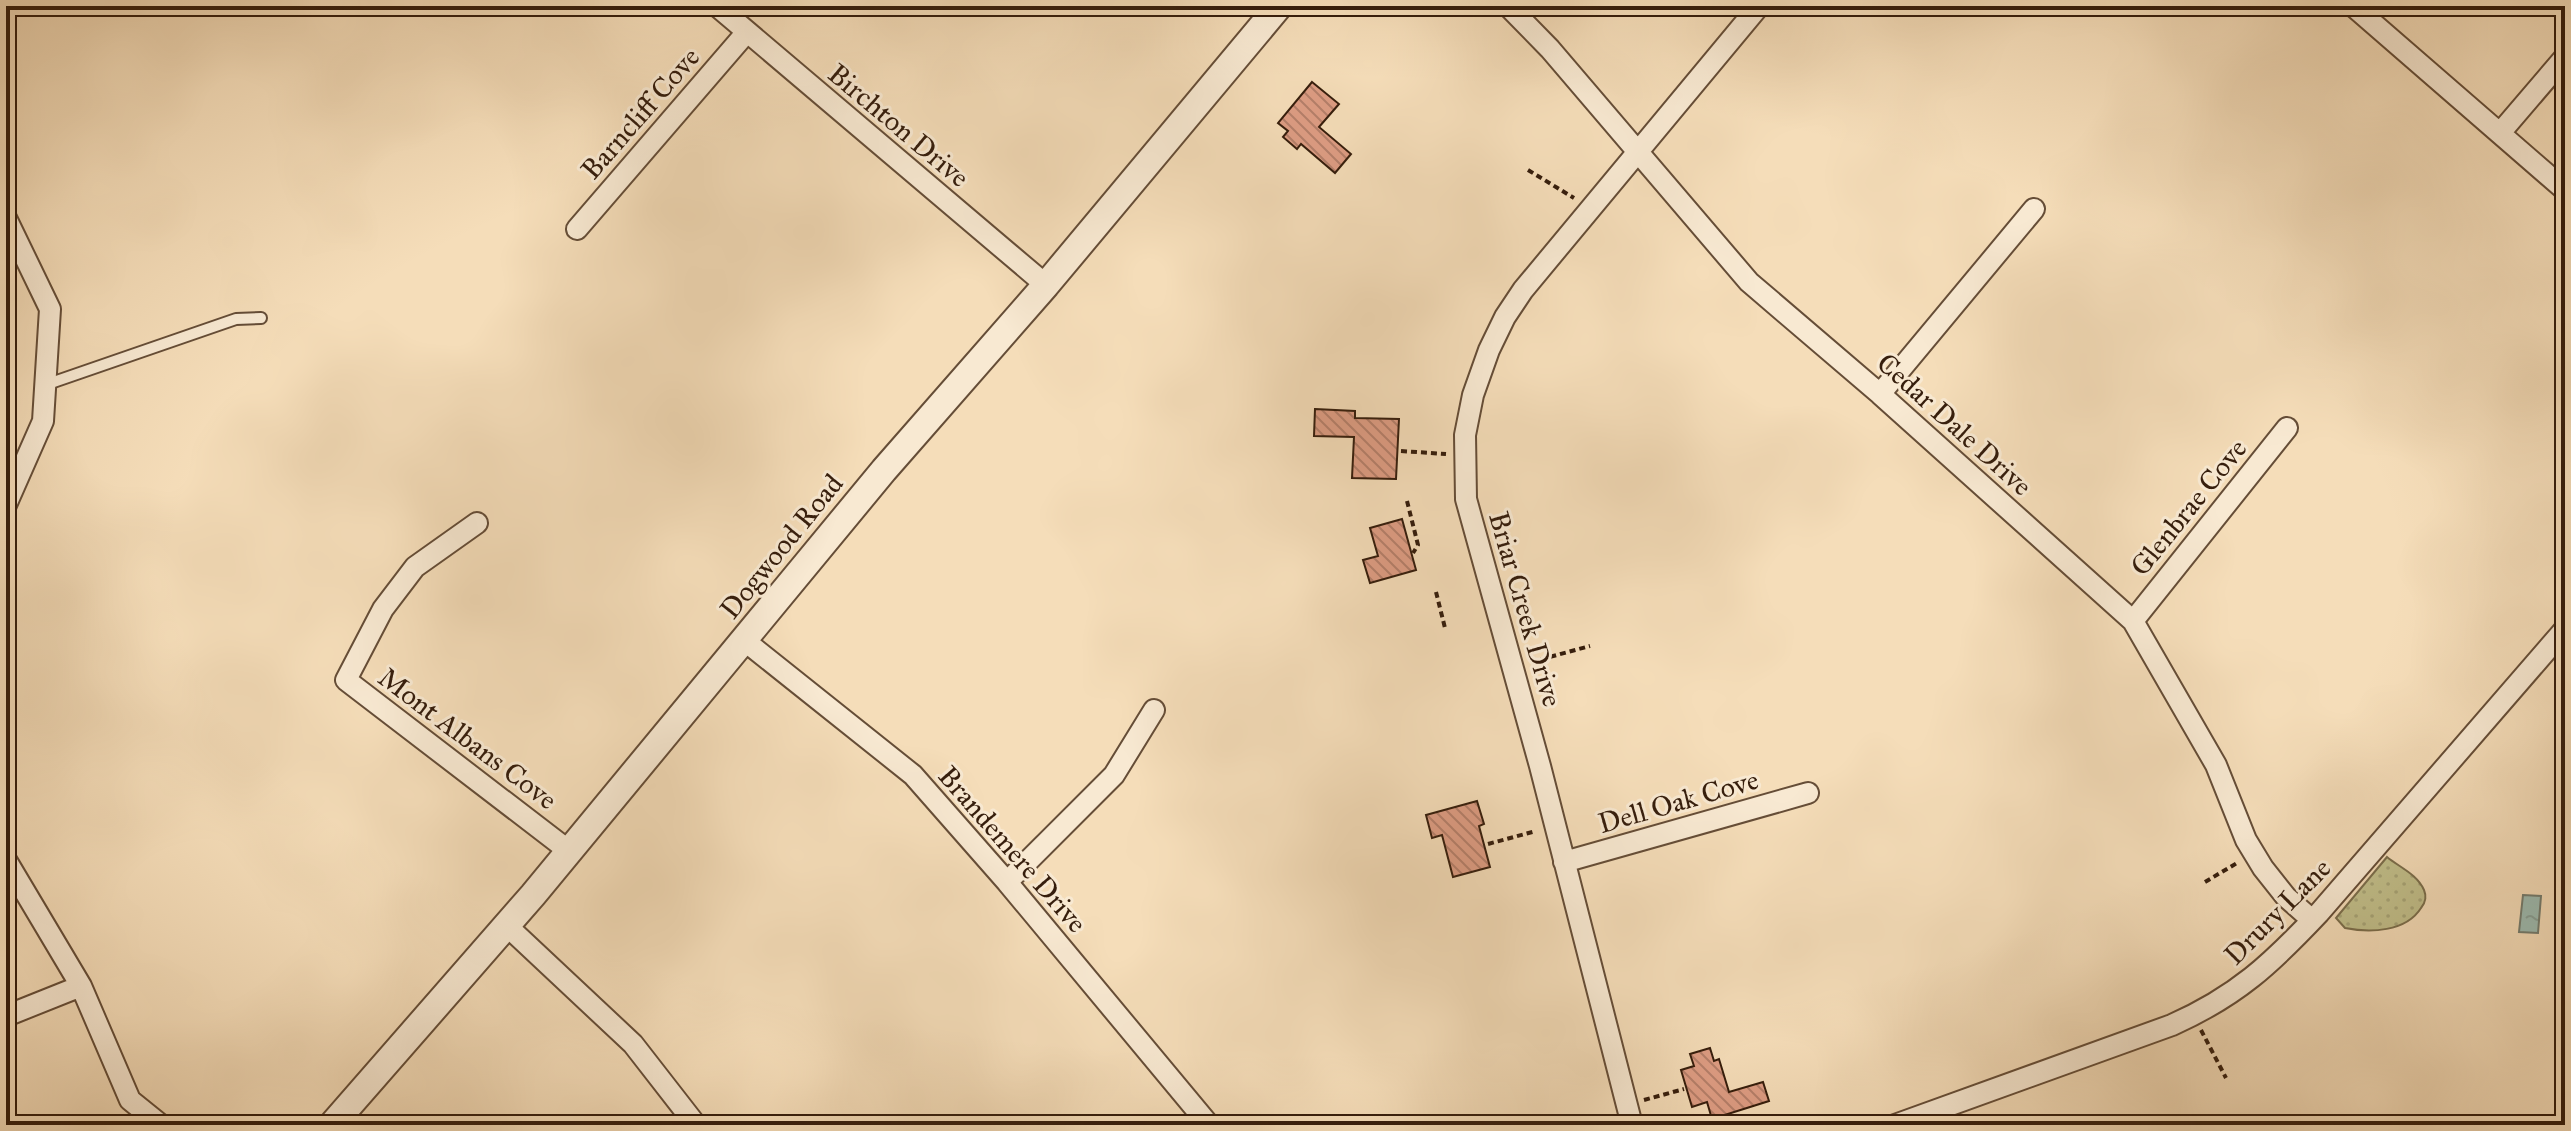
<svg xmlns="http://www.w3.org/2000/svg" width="2571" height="1131" font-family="'IM FELL Great Primer',serif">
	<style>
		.grass { fill: url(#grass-dots); stroke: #7b6e4c; stroke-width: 2 }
		.water { fill: url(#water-ripples); stroke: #737c6f; stroke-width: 2 }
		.building { fill: url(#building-back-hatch); stroke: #351d0c; stroke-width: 2 }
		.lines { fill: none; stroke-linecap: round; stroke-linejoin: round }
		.service-casing { stroke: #654d37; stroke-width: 14 }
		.minor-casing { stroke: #654d37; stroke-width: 24 }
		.tertiary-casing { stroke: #654d37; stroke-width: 30 }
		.path { stroke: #351d0c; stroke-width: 4; stroke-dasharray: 6 4; stroke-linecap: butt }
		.service { stroke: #f8e9d2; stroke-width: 10 }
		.minor { stroke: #f8e9d2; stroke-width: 20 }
		.tertiary { stroke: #f8e9d2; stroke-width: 26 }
		.labels { text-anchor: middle; stroke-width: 6; stroke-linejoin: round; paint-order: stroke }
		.street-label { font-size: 28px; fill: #351d0c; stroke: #f8e9d2 }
	</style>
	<defs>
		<pattern id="grass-dots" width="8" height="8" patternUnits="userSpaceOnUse" patternTransform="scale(2)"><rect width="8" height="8" fill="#c1bf8b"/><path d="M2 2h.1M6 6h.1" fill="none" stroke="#a6a477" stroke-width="1.8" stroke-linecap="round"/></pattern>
		<pattern id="water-ripples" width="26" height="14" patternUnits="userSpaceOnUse" patternTransform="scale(2)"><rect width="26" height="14" fill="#9cbbb1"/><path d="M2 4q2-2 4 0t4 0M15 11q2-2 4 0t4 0" fill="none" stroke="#87a097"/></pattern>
		<pattern id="building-back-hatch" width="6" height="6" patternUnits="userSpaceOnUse" patternTransform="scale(2)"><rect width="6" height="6" fill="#de9d84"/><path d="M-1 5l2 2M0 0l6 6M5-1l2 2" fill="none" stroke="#b57f6a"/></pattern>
	</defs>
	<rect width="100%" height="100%" fill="#f5ddb9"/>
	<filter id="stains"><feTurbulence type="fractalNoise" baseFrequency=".0025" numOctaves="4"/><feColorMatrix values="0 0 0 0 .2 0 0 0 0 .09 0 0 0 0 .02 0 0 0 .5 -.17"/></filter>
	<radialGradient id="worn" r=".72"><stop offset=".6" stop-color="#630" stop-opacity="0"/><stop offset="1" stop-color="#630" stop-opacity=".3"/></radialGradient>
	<path class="grass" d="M2387,857c12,10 30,17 37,33 3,7 2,12 -3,18 -15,24 -51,25 -76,20l-9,-10z"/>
	<path class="water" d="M2523,895l18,1 -3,37 -19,-1z"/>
	<path class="building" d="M1312,82l27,22 -20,23 32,27 -16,19 -34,-29 -4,5 -14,-12 5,-6 -10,-8z
		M1315,409l40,2v7l44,1 -3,60 -44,-1 2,-41 -40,-1z
		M1402,519l14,51 -46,13 -7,-23 15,-4 -8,-28z
		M1477,801l7,23 -5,2 11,41 -37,10 -11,-42 -10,3 -6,-23z
		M1710,1048l4,13 5,-2 10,33 34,-10 6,19 -57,18 -5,-17 -15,5 -11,-37 13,-4 -4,-12z"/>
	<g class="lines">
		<g class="service-casing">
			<path id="service" d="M45,385l191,-66 25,-1"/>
		</g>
		<g class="minor-casing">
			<path id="minor" d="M717,6l329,279
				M1508,6l42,43 199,233 131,112 253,227 83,144 30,75 17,28 23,29 26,23
				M2353,6l212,184
				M2500,133l65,-76
				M6,218l44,91 -7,112 -37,84
				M577,229l169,-196
				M1880,394l154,-185
				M477,523l-62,44 -32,42 -37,71 223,171
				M2133,621l154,-193
				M745,641l168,134 94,107 202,243
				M6,860l75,126 49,114 31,25
				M1564,862l244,-69
				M1007,882l107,-107 40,-65
				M505,924l128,120 63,81
				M6,1016l75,-30
				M1632,1125l-92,-359 -74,-267 -1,-64 8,-40 16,-45 16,-33 18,-27 236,-284
				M1895,1125l277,-100c65,-29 99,-61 147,-112l246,-284"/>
		</g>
		<g class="tertiary-casing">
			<path id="tertiary" d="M332,1125l201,-230 351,-425 162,-185 233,-279"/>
		</g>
		<path class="path" d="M1528,170l46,28
			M1401,451l45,3
			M1407,501l11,44 -5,8
			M1436,592l9,36
			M1531,662l59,-16
			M1488,844l48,-13
			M2205,882l32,-19
			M2201,1030l25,48
			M1644,1100l40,-11"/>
		<use href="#service" class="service"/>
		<use href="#minor" class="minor"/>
		<use href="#tertiary" class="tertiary"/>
	</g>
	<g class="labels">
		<g class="street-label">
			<text transform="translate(640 113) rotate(-49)" y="10">Barncliff Cove</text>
			<text transform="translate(899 125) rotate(40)" y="10">Birchton Drive</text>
			<text transform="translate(1955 424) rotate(42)" y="10">Cedar Dale Drive</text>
			<text transform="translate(2188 507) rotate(-51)" y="10">Glenbrae Cove</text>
			<text transform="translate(781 546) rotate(-51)" y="10">Dogwood Road</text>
			<text transform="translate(1526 609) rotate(74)" y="10">Briar Creek Drive</text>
			<text transform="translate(468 738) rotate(37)" y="10">Mont Albans Cove</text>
			<text transform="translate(1678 801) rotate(-16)" y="10">Dell Oak Cove</text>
			<text transform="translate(1013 849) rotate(49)" y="10">Brandemere Drive</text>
			<text transform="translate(2277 911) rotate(-45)" y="10">Drury Lane</text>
		</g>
	</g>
	<rect width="2571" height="1131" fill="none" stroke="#f5ddb9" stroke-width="32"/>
	<rect x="8" y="8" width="2555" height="1115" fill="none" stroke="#351d0c" stroke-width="4"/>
	<rect x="16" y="16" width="2539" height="1099" fill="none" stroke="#351d0c" stroke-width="2"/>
	<rect width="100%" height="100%" filter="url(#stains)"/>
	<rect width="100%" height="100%" fill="url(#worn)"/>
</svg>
